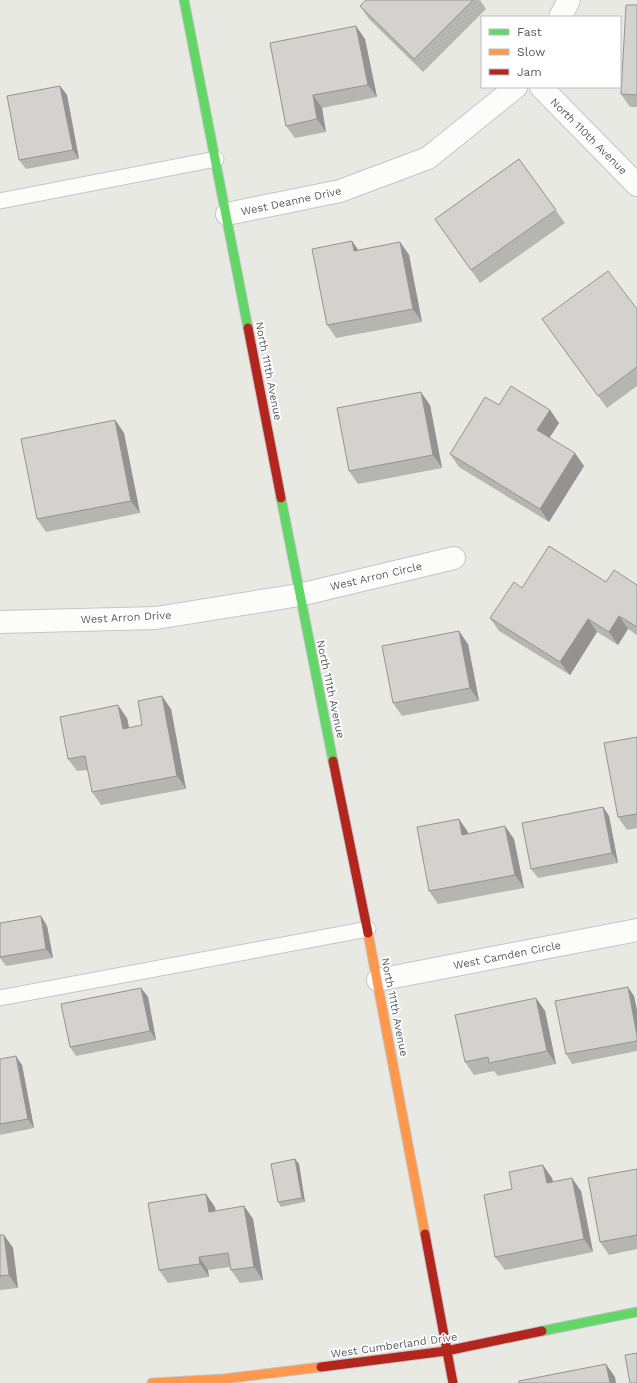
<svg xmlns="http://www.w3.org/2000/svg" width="637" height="1383" font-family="'Work Sans',sans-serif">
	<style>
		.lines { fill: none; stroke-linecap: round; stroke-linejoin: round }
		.lane-casing { stroke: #c5c5c5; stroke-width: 17 }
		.street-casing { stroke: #c5c5c5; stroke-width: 24 }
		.fast-casing { stroke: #c6c6c6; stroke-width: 11 }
		.slow-casing { stroke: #c6c6c6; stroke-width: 11 }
		.jam-casing { stroke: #c6c6c6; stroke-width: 11 }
		.lane { stroke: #fcfcfb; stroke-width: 15 }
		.street { stroke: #fcfcfb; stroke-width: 22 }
		.fast { stroke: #63d668; stroke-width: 9 }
		.slow { stroke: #ff974d; stroke-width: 9 }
		.jam { stroke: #b3261e; stroke-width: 9 }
		.wall { fill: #b5b5b2 }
		.shaded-wall { fill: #949391 }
		.building { fill: #d3d2cf; stroke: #949391 }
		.labels { text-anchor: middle; stroke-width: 3.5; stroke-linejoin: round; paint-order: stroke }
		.street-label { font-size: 11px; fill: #5a5c61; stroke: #fff }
	</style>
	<rect width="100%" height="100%" fill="#e9e9e4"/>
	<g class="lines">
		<g class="lane-casing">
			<path id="lane" d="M0,201l216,-42
				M0,998l368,-69"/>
		</g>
		<g class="street-casing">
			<path id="street" d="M560,17l9,-17
				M541,87l96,98
				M227,214l113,-23 88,-33 88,-71
				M0,622l156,-4 143,-23 155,-37
				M378,980l259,-50"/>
		</g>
		<g class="fast-casing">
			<path id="fast" d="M184,0l64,328
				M281,498l52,263
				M542,1331l95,-19"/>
		</g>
		<g class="slow-casing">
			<path id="slow" d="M368,933l57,301
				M152,1383l71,-4 98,-12"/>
		</g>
		<g class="jam-casing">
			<path id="jam" d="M248,328l33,170
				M333,761l35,172
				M425,1234l28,149
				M321,1367l125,-16 96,-20"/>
		</g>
		<use href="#lane" class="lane"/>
		<use href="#street" class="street"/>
		<use href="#fast" class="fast"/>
		<use href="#slow" class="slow"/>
		<use href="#jam" class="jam"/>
	</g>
	<path class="wall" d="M366,0h114l6,9 -63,63 -54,-53 -9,-13z
		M637,5v102h-7l-9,-13z
		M365,39l12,58 -55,11 4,24 -31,6 -9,-12 -16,-83z
		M60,86l7,9 12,64 -53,10 -7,-9z
		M519,159l46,64 -85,60 -45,-64z
		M352,241l6,9 42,-8 9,13 13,67 -86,16 -9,-13z
		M637,309v77l-30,22 -65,-89z
		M430,405l12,63 -84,16 -9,-13z
		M499,405l51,5 9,13 -10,15 35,28 -35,56 -90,-55 -9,-13z
		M115,420l9,13 16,80 -94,19 -9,-13z
		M606,582l31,3v50l-9,-6 -10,16 -21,-13 -27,43 -71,-44 -9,-13 32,-30z
		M468,644l11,57 -77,15 -9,-13z
		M171,709l15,80 -85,16 -9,-13 -4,-22 -11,1 -9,-12 59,-41 2,10 13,-3z
		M637,737v91l-10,2 -9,-13z
		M603,807l6,9 9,47 -80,15 -7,-9z
		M468,832v2l46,5 10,49 -86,16 -9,-13z
		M41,916l6,10 6,32 -47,8 -6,-8v-35z
		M141,988l7,9 8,43 -80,16 -6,-9z
		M634,996l3,15v40l-65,13 -6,-10z
		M536,998l9,13 11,53 -58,12 -4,-5 -20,4 -9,-13z
		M0,1059l22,6 12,63 -34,7z
		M295,1159l4,5 6,38 -24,5 -3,-5z
		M637,1169v80l-28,6 -9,-13z
		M552,1178l1,4 28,9 12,61 -88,18 -10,-13 17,-68z
		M244,1206l9,13 10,61 -23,3 -9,-13 -1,-3 -22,3 1,7 -41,6 -9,-13 56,-63v4z
		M0,1235h4l9,13 5,40 -18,2z"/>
	<path class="shaded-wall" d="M356,26l9,13 12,58 -9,-12z
		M60,86l7,9 12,64 -6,-9z
		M313,95l9,13 4,24 -9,-13z
		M352,241l9,13 -7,-3z
		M400,242l9,13 13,67 -9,-13z
		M421,392l9,13 12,63 -9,-13z
		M550,410l9,13 -13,20 -9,-13z
		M115,420l9,13 16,80 -9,-12z
		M575,453l9,13 -35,56 -9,-13z
		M619,616l9,13 -10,16 -9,-13z
		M588,619l9,13 -27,43 -10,-13z
		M459,631l9,13 11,57 -9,-13z
		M162,696l9,13 15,80 -9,-13z
		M118,705l9,13 5,24 -9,-13z
		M603,807l6,9 9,47 -6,-10z
		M459,819l9,13 3,16 -9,-13z
		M505,826l9,13 10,49 -9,-13z
		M41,916l6,10 6,32 -7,-9z
		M628,987l6,9 3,15v25z
		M141,988l7,9 8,43 -6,-9z
		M536,998l9,13 11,53 -9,-13z
		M16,1056l6,9 12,63 -6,-9z
		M295,1159l4,5 6,38 -3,-4z
		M543,1165l9,13 4,18 -9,-13z
		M572,1178l9,13 12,61 -9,-13z
		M206,1194l9,13 3,18 -9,-13z
		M244,1206l9,13 10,61 -9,-13z
		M4,1235l9,13 5,40 -9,-13z
		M199,1257l9,13 1,7 -9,-13z
		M606,1364l9,13 1,6h-6z"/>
	<path class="building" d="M366,0h107l-59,59 -54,-53z
		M626,5h11v90l-16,-1z
		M356,26l12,59 -55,10 4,24 -31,7 -16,-83z
		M60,86l13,64 -54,10 -12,-64z
		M519,159l37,51 -85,60 -36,-51z
		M352,241l2,10 46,-9 13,67 -86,16 -15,-76z
		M608,271l29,38v58l-39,29 -56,-77z
		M511,386l39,24 -13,20 38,23 -35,56 -90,-55 35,-57 14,8z
		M421,392l12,63 -84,16 -12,-63z
		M115,420l16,81 -94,18 -16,-80z
		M549,546l57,36 8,-12 23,15v42l-18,-11 -10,16 -21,-13 -28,43 -70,-44 24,-36 8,6z
		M459,631l11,57 -77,15 -11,-57z
		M162,696l15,80 -85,16 -7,-36 -17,3 -8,-42 58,-12 5,24 19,-4 -4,-24z
		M637,737v77l-19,3 -14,-74z
		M603,807l9,46 -81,16 -9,-46z
		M459,819l3,16 43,-9 10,49 -86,16 -12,-64z
		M41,916l5,33 -46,8v-34z
		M628,987l9,49v5l-71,13 -11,-53z
		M141,988l9,43 -80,16 -9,-43z
		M536,998l11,53 -58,12 -1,-6 -23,5 -10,-47z
		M16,1056l12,63 -28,5v-65z
		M295,1159l7,39 -24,4 -7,-38z
		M543,1165l4,18 25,-5 12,61 -89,18 -11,-62 28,-6 -3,-17z
		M637,1169v66l-37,7 -12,-64z
		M206,1194l3,18 35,-6 10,61 -23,3 -3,-17 -29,4 1,7 -41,6 -11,-67z
		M0,1235h4l5,40 -9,1z
		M637,1353v30h-7l-5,-28z
		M606,1364l4,19h-91v-2z"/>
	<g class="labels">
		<g class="street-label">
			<text transform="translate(589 136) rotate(45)" y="4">North 110th Avenue</text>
			<text transform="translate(291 201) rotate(-12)" y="4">West Deanne Drive</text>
			<text transform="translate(269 371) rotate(79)" y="4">North 111th Avenue</text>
			<text transform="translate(376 576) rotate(-13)" y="4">West Arron Circle</text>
			<text transform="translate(126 617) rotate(-3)" y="4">West Arron Drive</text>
			<text transform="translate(331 689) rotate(78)" y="4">North 111th Avenue</text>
			<text transform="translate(507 955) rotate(-11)" y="4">West Camden Circle</text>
			<text transform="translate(395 1007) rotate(79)" y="4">North 111th Avenue</text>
			<text transform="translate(394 1345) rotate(-8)" y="4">West Cumberland Drive</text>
		</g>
	</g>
	<rect x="481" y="16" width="140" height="72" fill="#ffffff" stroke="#bdbec0"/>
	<rect x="489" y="29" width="20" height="6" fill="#63d668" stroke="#bdbec0"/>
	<text x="517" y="36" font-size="12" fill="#5a5c61">Fast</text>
	<rect x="489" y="49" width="20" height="6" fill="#ff974d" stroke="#bdbec0"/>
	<text x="517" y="56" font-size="12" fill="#5a5c61">Slow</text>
	<rect x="489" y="69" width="20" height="6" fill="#b3261e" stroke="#bdbec0"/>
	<text x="517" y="76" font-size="12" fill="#5a5c61">Jam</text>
</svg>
